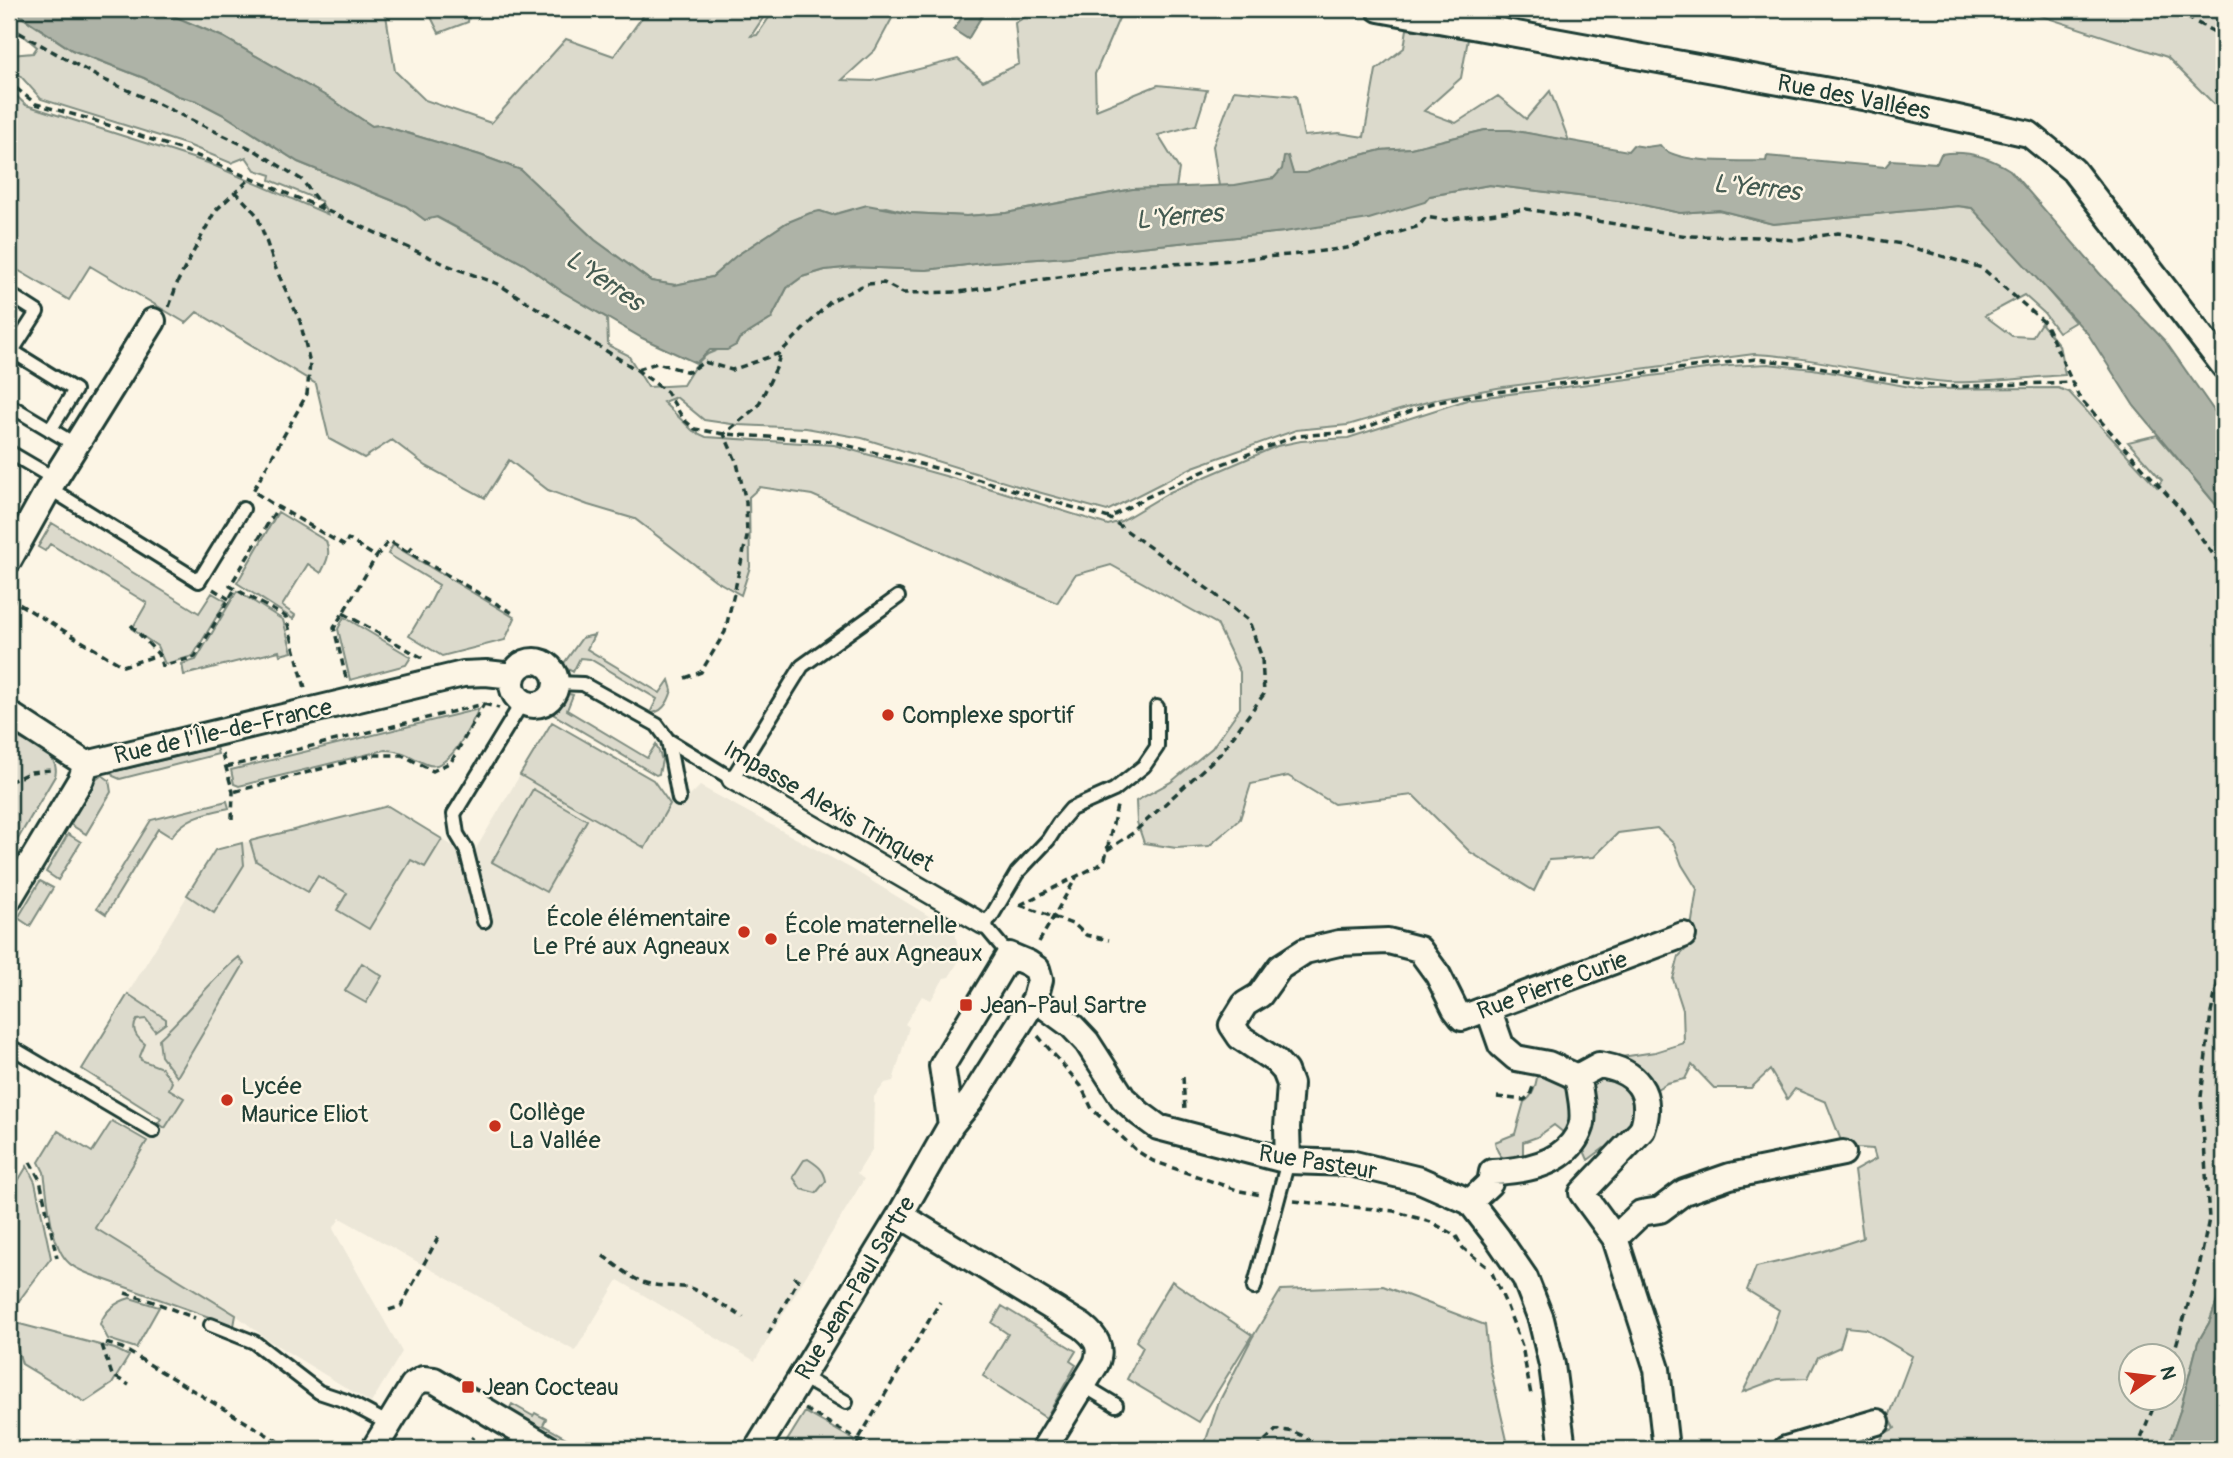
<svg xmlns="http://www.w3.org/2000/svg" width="2233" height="1458" font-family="Pangolin,sans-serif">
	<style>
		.built { fill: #ece7d8 }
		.green { fill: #dcdacc; stroke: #7e8c80; stroke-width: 2; fill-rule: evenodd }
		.water { fill: #aeb3a7; stroke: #758479; stroke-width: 2 }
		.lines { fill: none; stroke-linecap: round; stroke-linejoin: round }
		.service-casing { stroke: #1f3d34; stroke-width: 18 }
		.pedestrian-casing { stroke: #1f3d34; stroke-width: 24 }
		.minor-casing { stroke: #1f3d34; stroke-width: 30 }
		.path { stroke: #1f3d34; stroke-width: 3.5; stroke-dasharray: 7 5; stroke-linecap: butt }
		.service { stroke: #fcf5e5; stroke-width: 12 }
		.pedestrian { stroke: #fcf5e5; stroke-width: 19 }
		.minor { stroke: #fcf5e5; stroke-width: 24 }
		.poi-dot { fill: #c8321e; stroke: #fcf5e5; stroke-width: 2.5 }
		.labels { text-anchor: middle; stroke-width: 5; stroke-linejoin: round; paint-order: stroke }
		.street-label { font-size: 24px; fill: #1f3d34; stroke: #fcf5e5 }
		.poi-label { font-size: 24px; fill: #1f3d34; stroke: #fcf5e5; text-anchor: start }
		.water-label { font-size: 26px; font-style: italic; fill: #435a51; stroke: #fcf5e5 }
	</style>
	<rect width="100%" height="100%" fill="#fcf5e5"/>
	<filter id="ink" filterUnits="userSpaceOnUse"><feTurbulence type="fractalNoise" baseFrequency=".0143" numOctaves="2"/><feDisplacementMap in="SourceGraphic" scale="14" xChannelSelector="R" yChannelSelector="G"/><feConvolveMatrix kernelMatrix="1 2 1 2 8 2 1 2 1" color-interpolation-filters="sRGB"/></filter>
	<g filter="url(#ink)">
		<path class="built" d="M520,775l125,72 25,-43 18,-6 12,-12 152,83 103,63 5,27 -11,18 -5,1 -13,22 -9,-4 -17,28 4,3 -16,54 -8,2 -11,14 -1,51 -16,26 7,5 -109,182 -137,-81 -43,71 -235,-133 -7,11 69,123 -31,51 -103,-63 -32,-25 -141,-87 66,-109 -79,-50 133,-219 173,-44 83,51z"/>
		<path class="green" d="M9,9l63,41 72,28 34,18 19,5 29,15 72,46 108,44 19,14 11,-3 88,47 39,28 44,26 1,27 20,10 20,32 35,-2c17,-28 20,-33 53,-40l3,-6 32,-20 16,-31 15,-11 23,-7 28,-3 73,3 65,-8 77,-5 53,-8 163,-17 146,-36 59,-11 145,18 46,10 39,-3 54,14 185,-18 14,2 47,49 56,65 -17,10 -14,-19 -20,-18 -39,21 27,20 20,1 9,-14 18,22 6,30c-36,2 -83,9 -118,7 -65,-5 -128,-25 -193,-28l-251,33 -62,11 -93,27 -52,5 -103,37 -86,44 -80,-22 -165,-51 -56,-10 -68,-3 -34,-5 -28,-23 -13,5 30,29 13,6 128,8 165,46 109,34 13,-4 49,-29 107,-46 24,-5 47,-3 122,-39 260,-33 38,-2 45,5 108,20 137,-1 11,4 88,95 5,-7 -34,-38 29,-7 61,72 6,11v764l-15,41 -11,19 -18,69 -13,38h-317l-4,-4 33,-3 6,-9 10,-5 -6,-11 23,-61 -46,-27 -20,-2 -6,20 -22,10 -10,21 -31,1 -34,13 25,-51 11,-31 -32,-20 9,-23 65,-15 42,-14 -9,-67 22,-12 -3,-10 -16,-1 -15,-5 -16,-41 -31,-13 -8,10 -17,-29 -19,18h-37l-22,-23 -7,14 -18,4 -15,9 -37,-34 40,-6 29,-9 -1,-33 -10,-31 6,-23 9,-9 9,-58 -15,-24 -8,-21 -17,-16 -39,5 -24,24 -45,3 -15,31 -64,-39 -57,-57 -79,9 -46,-28 -37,8 -11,35 -31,27 -33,2 -32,-5 -7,-21 -1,-21 35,-19 41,-34 28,-40v-36l-23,-48 -106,-59 -36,10 -18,28 -245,-108 -52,-8 -11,10 1,70 -9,28 -26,-15 -80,-61 -47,-14 -40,-15 -39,-30 -24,38 -59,-32 -34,-26 -28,18 -35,-19 -13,-55 -119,-72 -11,11 -96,-57 -21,34 -60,-35v-176l17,16 182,58 119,51 -6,-13 -51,-21 1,-5 -16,-5 -9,-13 -15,6 -43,-18 -147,-46 -32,-36 2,-8 22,-2 4,-6 -28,-24zM2132,1356h42v42h-42z
			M157,9h228l10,62 30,29 66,23 75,-84 48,17 34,-47h121l-18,27 6,-1 18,-26h122l-22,41 -33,30 30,1 86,-22 25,22 36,-17 -4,-41 24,-14h84l-28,65 1,36 62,-25 49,5 -11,35 -38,10 21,34 -3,19 -43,1 -127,24 -40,3 -56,-3 -24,-6 -37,4 -17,4 -12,-4 -34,12 -50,33 -24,21 -37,8 -24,-4 -56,-41 -74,-70 -41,-15 -100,-30 -8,1 -41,-27 -108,-62z
			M427,9h43l-2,13 -29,11z
			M2020,9h204v105l-57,-57z
			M1407,29l61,10 -7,39 -37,33 32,12 42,-27 28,23 24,-28 19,50 -59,-11h-25l-74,18 -30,2 -42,11 -33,12h-13l-3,-8c-6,3 -8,7 -13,11 -10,8 -45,10 -58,10l-6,-40 21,-56 62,6 8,40 35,-3 25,4 12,-67 28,-22z
			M278,512l48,29c5,13 1,20 -5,32l-13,-9 -26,42 13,9 -2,4 -56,-36z
			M52,523l147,90 13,-20 14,8 -33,55 -28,8 -8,-18 -25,-17 15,-26 -97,-59 -5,7 -7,-4z
			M393,545l122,73 -10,22 -63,16 -33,-20 16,-27h2l12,-24 -51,-31z
			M237,591l46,29 9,32 -12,3 -1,-4 -95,24 -2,-11 14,-4z
			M344,617l67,40 -5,8 -56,15 -12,-51z
			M594,635l-7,14 73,44 9,-13 3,10c-3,11 -9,23 -22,23l7,-14 -67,-40 -10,-1 -7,14 -11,-6 20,-28z
			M569,694l4,1 -6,15 80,48 9,-14 6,16 -3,14 -3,1 -105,-62h-15l17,-6z
			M479,709c-9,16 -30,66 -53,55 -15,-7 -24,-14 -41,-14l-146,36 -5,-2 -3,-14z
			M552,722l101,58 17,24 -25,44 -125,-73z
			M9,733c17,10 53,20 46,43l-46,78z
			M216,747l2,7 -98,25 -7,-3 -1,-4z
			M102,775l7,5 2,12 -25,42 -18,-11 24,-40z
			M533,789l54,31 -41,72 -54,-30z
			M227,801l2,7c-23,5 -43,8 -58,29l-13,-8 -52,85 -9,-6 54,-88z
			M388,806l54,33 -17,28 -14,-7 -42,69 -32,-19 10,-17 -29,-17 -10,16 -52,-31 -6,-20z
			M68,834l13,8 -23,38 -12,-8z
			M242,843l2,22 -30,48 -27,-18 28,-45z
			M40,881l13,7 -23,38 -12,-8z
			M239,957l5,7 -67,113 -16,-21 -2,-17c29,-26 50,-58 80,-82z
			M362,963l20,13 -16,27 -21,-12z
			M128,994l38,25v4l-11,8 -9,-12 -9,1c-7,10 0,18 8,24l-5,12 1,4 21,8 10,14 -3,7 15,9 -19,30 -7,-5 3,-4 -79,-50z
			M1539,1068c38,25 34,26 30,69l-15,-12 -17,12 -14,5v23c-16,-4 -25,-5 -28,-23l20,-8 9,-32c12,-7 12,-22 15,-34z
			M1613,1072l30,34 -32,50 -7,-8 -16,12 -6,-14 7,-67z
			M112,1121l35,20 -52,87 141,87 -2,11 -145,-52c-7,-3 -15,-6 -20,-11 -19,-17 -21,-65 -25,-91l-5,-10 19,-31 34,21z
			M808,1159c9,6 16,10 18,22l-10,12 -15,-4 -8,-12 11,-17z
			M27,1166l8,16 16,76 -36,48 -6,2v-112z
			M1172,1281l80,54 -53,87 -72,-43 16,-32 -7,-6z
			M1383,1286l102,39 4,37 20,87h-306l15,-45 34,-66 29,-48z
			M130,1298l29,9 -23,41 -28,-9 -8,-15c5,-13 16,-22 30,-26z
			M1002,1306l74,45 -6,10 6,4 -30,53 -63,-42 25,-42 -16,-11z
			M12,1322l103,27 14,7 -17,28 -27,18 -63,-38 -11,-39z
			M512,1404l21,12 2,-3 11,6 -3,6 41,23 2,-3 7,4h-29l-58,-34z
			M805,1412l49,28 1,9h-73z"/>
		<path class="water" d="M11,9h146l66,28 108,62 41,27 8,-1 100,30 41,15 74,70 56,41 24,4 37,-8 24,-21 50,-33 24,-10 10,-2 12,4 35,-10 43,8 56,3 40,-3 127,-24 102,-4 39,-7 8,-9 2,-12 4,-1 5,17h13l33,-12 42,-11 30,-2 74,-18h25l118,21 5,-6 13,2 14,-2c13,20 83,16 106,16l1,-5 118,11 6,-7 46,3 4,-9c24,-4 48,3 69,16l91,105 64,66 59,84v93l-6,-11 -84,-101 -46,-72 -116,-126 -14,-2 -185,18 -54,-14 -39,3 -46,-10 -145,-18 -59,11 -5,6 -56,17 -85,13 -163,17 -53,8 -77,5 -65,8 -73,-3 -28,3 -23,7 -15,11 -16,31 -32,20 -3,6 -9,5h-17l-14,13 -54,-25 -79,-46 -39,-28 -87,-47 -12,3 -19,-14 -108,-44 -72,-46 -29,-15 -19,-5 -34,-18 -72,-28z
			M967,9h19l-18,30 -14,-9z
			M2224,1282v151l-6,16h-51l13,-38 18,-69 11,-19z"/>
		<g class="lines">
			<g class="service-casing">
				<path id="service" d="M9,294l28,18 -25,39 63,39 -25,40
					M9,405l67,40
					M9,452l46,27
					M49,488l150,93 44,-72
					M556,683l27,1 74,41 11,15 64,39 70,-113 96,-69
					M668,740l11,59
					M484,921l-18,-72 -9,-15 -3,-20 69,-113
					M1009,955l-26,-31 8,-7 26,-44 31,-33 11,-17 12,-14 43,-19 30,-24 13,-19v-40
					M9,1046l144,85
					M1254,1288l34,-127
					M211,1325l43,17 65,50 27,9 43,23
					M802,1377l44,25
					M1083,1385l33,20"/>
			</g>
			<g class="pedestrian-casing">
				<path id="pedestrian" d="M732,779l251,145"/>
			</g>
			<g class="minor-casing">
				<path id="minor" d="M1379,9l489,89 161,36 44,36 151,196
					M9,560l40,-72 104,-167
					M512 683a22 22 0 1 1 44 0a22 22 0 1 1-44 0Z
					M9,714l77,50
					M86,764l377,-90 23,-1 27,3
					M9,899l72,-120 5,-15
					M1035,999l37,27 15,16 36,56 16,15 19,14 130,34 62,2 70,17 50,22 27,35 28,41 16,41 11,46 11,84
					M1488,1008l13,37 15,13 32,6 29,13
					M1288,1161l-1,-34 3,-43 -5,-13 -9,-10 -36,-24 -8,-12 13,-21 15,-9 20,-28 25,-16 34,-8 49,-2 31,8 19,26 17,34 7,9 221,-83
					M1470,1202l20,-19 2,-11c34,-1 77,-9 89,-45 4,-11 -1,-38 -4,-50l22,-12c37,5 56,27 43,65l-60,63 33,45 42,131 9,80
					M900,1215l182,111c14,11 21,21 14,38l-52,85
					M1615,1238l26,-25 19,-3 24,-18 46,-16 113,-23
					M374,1449l39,-64 10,-6 11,1 116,69
					M757,1449l143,-234 51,-90 21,-26 63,-100 5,-19 -3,-11 -9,-6 -19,-8 -67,111 9,59
					M1786,1449l91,-27"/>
			</g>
			<path class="path" d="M2164,9l22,8 38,20
				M9,27l91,51 50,22 106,51 46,29 20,27
				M9,79l2,5 25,20 57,16 95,32 124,52 137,62 49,18 139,86 30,22 17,28 11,9 29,5 106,7 133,34 146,43 36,-20 64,-29 87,-33 57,-4 80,-29 47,-9 276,-35 52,6 70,13 69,9 126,-5
				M235,191l22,24 19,54 24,52 10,42 -3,31 -54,97 24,16
				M169,307l9,-26 37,-70 36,-33
				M638,369l19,-6 32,9 15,-10 28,8 48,-17 51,-52 35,-17 18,-1 19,10 56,-1 179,-27 60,-2 101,-9 48,-6 72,-22 7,-9 18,3 82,-11 161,27 77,1 29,3 45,-7 63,11 81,24 63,55 34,74 103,114 33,46 9,19
				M408,552l6,-7
				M213,589l16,10
				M9,598l114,68 36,-11
				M343,613l83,47
				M131,625l28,30 3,11 33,-9 40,-68
				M346,678l-12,-50 42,-71
				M685,678l16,-6 24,-40 22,-95 -1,-35 -9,-39 -13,-29 34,-28 19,-40 3,-12
				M305,688l-19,-71 -56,-31 48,-79 67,39 3,-7 28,18 13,-16 127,74
				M484,704l15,4
				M222,754l11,38 -1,27
				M226,767l258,-63 -33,58 -18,9 -31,-16h-29l-140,37
				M9,782l22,-10 20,-2
				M1107,850l26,-17 87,-79 44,-60 -2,-36 -13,-37 -37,-29 -103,-74
				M1020,905l81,-41 4,-5 12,-53
				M1020,905l55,20 11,10 23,5
				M1039,942l38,-66
				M1038,1036l43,50 11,23 45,42 16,10 87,30 22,4
				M1183,1077l2,34
				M1497,1097l27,3 6,-5 4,-11
				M30,1162l10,18 17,78
				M1294,1201l100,10 37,11 25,14 7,12 24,19
				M603,1256c12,8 24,19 37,25 17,7 33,4 50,7 6,1 50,26 53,30
				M1492,1273l14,31 16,42 9,49
				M125,1293l26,8 44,17
				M389,1310l12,-4 38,-70
				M9,1313l5,1
				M768,1334l30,-54 -8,-6
				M106,1343l16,5 162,97 -2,4
				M102,1345l10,30 17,10
				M2173,1356l26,-89 10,-48 -8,-122 10,-84 7,-32 6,-12
				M805,1409l69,40
				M465,1449l8,-12
				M857,1449l1,-9 82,-138
				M1256,1449l20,-19c17,0 30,4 40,19
				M2137,1449l20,-51"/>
			<use href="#service" class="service"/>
			<use href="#pedestrian" class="pedestrian"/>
			<use href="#minor" class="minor"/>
		</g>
	</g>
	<g class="poi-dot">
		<circle cx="888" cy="715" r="7"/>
		<circle cx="744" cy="932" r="7"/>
		<circle cx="771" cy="939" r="7"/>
		<rect x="959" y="998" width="14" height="14" rx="3.5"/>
		<circle cx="227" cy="1100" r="7"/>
		<circle cx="495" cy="1126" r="7"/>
		<rect x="461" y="1380" width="14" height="14" rx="3.5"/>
	</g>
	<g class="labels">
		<g class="street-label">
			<text transform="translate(1854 97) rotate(11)" y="8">Rue des Vallées</text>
			<text transform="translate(223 731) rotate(-13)" y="8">Rue de l'Île-de-France</text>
			<text transform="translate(829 806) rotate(30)" y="8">Impasse Alexis Trinquet</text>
			<text transform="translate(1552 985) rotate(-20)" y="8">Rue Pierre Curie</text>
			<text transform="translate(1318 1162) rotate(9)" y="8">Rue Pasteur</text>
			<text transform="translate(855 1288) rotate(-59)" y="8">Rue Jean-Paul Sartre</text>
		</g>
		<g class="poi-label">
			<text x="902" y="723">Complexe sportif</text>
			<text x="730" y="926" text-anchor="end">École élémentaire<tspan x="730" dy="28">Le Pré aux Agneaux</tspan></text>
			<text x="785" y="933">École maternelle<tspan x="785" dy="28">Le Pré aux Agneaux</tspan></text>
			<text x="980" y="1013">Jean-Paul Sartre</text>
			<text x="241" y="1094">Lycée<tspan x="241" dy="28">Maurice Eliot</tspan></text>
			<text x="509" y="1120">Collège<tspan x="509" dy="28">La Vallée</tspan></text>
			<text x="482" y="1395">Jean Cocteau</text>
		</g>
		<g class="water-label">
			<text transform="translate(1757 187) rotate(6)" y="9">L'Yerres</text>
			<text transform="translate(1179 216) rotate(-5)" y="9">L'Yerres</text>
			<text transform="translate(605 280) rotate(34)" y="9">L'Yerres</text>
		</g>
	</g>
	<rect width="2233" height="1458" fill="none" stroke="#fcf5e5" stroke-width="35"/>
	<rect x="18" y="18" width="2198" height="1423" fill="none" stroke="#1f3d34" stroke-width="2.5" filter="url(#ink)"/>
	<g transform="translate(2152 1377) rotate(76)"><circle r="33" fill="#fcf5e5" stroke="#a4ab9e" stroke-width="2"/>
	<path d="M0-5L12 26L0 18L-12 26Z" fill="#c8321e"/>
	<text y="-10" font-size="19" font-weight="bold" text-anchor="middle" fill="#1f3d34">N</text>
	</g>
</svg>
